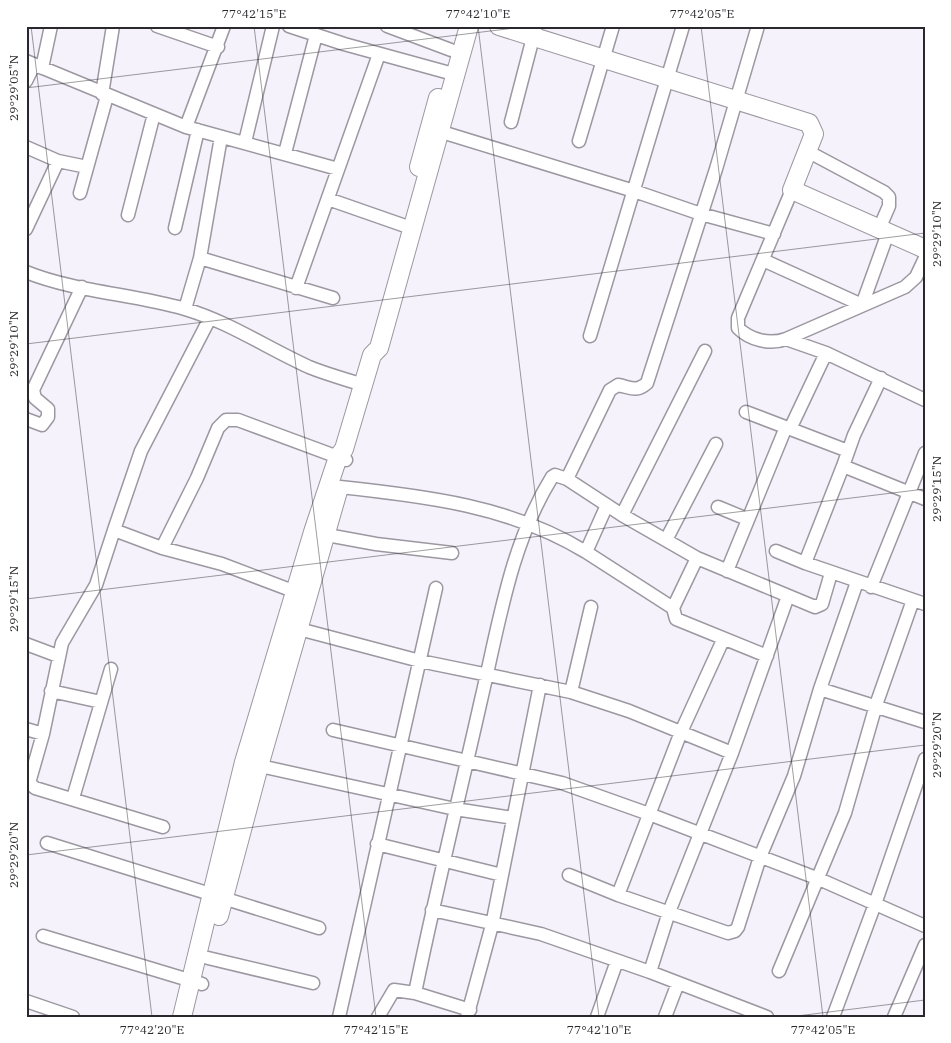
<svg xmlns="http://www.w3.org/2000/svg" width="951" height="1043" font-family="'IBM Plex Serif',serif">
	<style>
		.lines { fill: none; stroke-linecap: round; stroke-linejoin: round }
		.street-casing { stroke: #9c97a0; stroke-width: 15 }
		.secondary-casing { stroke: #9c97a0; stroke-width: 20 }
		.street { stroke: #fff; stroke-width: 12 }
		.secondary { stroke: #fff; stroke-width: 18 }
		.ticks { fill: none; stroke: #2a282c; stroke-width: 1; stroke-opacity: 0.45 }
		.neatline { fill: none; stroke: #2a282c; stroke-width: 2 }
		.ticks-label { font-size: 12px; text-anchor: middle; fill: #2a282c }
	</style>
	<rect width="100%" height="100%" fill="#f6f2fb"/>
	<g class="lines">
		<g class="street-casing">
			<path id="street" d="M157,26l61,21
				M289,26l55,18 113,31
				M387,26l64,24
				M26,61l160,66 152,42
				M42,68l9,-42
				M26,81l8,-16
				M102,94l11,-68
				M511,122l25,-96
				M186,127l38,-101
				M432,129l202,62 67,23 73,20
				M579,141l34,-115
				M245,142l28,-116
				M26,147l32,14 29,6
				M807,151l77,41 5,5v9l-10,23
				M285,153l31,-118
				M792,190l-54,128v10c12,12 32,17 48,11l119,-52 11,-10 9,-19
				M80,193l27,-97
				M328,199l86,30
				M128,215l26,-101
				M175,228l23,-98
				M26,229l32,-68
				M200,258l133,40
				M763,260l99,45 26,-72
				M26,272c50,20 107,22 159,37 44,13 82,39 124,58 17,7 36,12 54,18
				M296,288l83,-234
				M185,309l15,-51 21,-121
				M590,336l93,-310
				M786,339l40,14 99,47
				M881,378l-27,57 -11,31 82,33
				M746,412l102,39
				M26,419l16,6 6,-8v-8l-13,-11 -2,-8 49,-103
				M790,429l36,-76
				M567,479l43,-89 8,-5c12,2 18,8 29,-2l69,-214 42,-143
				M340,487c85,9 171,19 246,65l21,-47
				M718,507l29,12
				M622,515l83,-164
				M114,530l27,-79 69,-133
				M327,535l49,9 76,9
				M666,540l50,-96
				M162,548l35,-70 21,-50 8,-8h12l108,40
				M776,551l29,12 38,-97
				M586,552l87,56 24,-50
				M805,563l120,41
				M727,571l59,-144
				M871,587l54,-134
				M673,608l3,11 91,37
				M299,629l121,32 151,31 58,19 103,42
				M723,640l-42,92 -63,163 110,38 7,-2 3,-4 22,-70 34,-81 26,-87 37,-107
				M26,644l32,12
				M820,689l105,33
				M51,691l50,11
				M571,692l20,-85
				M26,729l17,5
				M333,730l229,53 87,31 170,65 106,47
				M251,764l204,45 58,9
				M73,798l38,-129
				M163,827l-128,-39 -6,-5 14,-49 19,-91 34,-58 18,-55 48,18 60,16 79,30
				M47,843l272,85
				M377,844l125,31
				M569,875l49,20
				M432,910l109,24 109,38
				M43,936l159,48
				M208,958l105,25
				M779,971l66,-158 31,-108 37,-105
				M26,1001l47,16
				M470,1010l-55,-17c20,-98 44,-195 66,-293 18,-76 29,-155 71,-223l3,-2 12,4 55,36 75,43 118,49 7,-3 9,-31
				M339,1017l97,-429
				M378,1017l16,-27 21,3
				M467,1017l25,-92 48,-240
				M597,1017l20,-56
				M665,1017l13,-34
				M767,1017l-117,-45 19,-60 63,-159 56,-157
				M833,1017l42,-113 50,-145
				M894,1017l31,-72"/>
		</g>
		<g class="secondary-casing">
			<path id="secondary" d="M499,26l310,97 5,11 -22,56 133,59
				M419,167l19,-69
				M219,916l40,-150 79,-275
				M182,1017l62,-255 69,-230 25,-75 6,-8 28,-94 7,-7 90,-322"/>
		</g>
		<use href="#street" class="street"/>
		<use href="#secondary" class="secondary"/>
	</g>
	<path class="ticks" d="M31,26l121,991M254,26l122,991M478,26l121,991M701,26l122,991M26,88l505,-62M26,344l899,-111M26,599l899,-110M26,855l899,-110M789,1017l136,-17"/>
	<rect width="951" height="1043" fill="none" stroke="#ffffff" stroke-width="55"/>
	<rect x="28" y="28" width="896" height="988" class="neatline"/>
	<g class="ticks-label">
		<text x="254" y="18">77°42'15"E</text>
		<text x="478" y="18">77°42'10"E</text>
		<text x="702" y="18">77°42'05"E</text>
		<text transform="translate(14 88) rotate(-90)" y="4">29°29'05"N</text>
		<text transform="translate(937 234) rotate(-90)" y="4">29°29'10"N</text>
		<text transform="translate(14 344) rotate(-90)" y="4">29°29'10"N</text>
		<text transform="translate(937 489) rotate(-90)" y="4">29°29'15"N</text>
		<text transform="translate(14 599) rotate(-90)" y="4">29°29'15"N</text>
		<text transform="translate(937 745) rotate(-90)" y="4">29°29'20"N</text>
		<text transform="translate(14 855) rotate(-90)" y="4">29°29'20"N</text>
		<text x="152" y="1034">77°42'20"E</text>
		<text x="376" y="1034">77°42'15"E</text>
		<text x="599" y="1034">77°42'10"E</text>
		<text x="823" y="1034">77°42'05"E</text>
	</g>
</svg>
